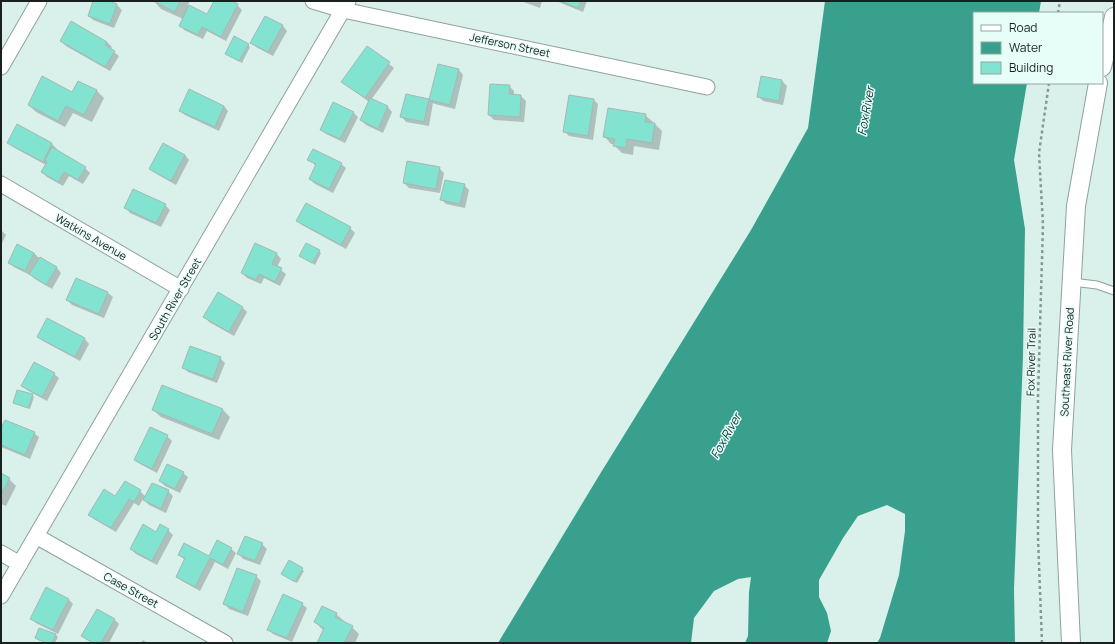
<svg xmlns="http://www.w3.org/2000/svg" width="1115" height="644" font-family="Manrope,sans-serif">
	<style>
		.water { fill: #3aa08e }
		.shadow { fill: #0003 }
		.building { fill: #81e3d0; stroke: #a4b9b4 }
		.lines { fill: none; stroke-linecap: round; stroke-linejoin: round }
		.service-casing { stroke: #8ea29e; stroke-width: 9 }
		.minor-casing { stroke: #8ea29e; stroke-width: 17 }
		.tertiary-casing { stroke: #8ea29e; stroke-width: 20 }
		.path { stroke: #879793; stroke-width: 2.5; stroke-dasharray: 3 3; stroke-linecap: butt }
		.service { stroke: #fff; stroke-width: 7 }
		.minor { stroke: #fff; stroke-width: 15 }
		.tertiary { stroke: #fff; stroke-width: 18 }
		.labels { text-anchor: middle; stroke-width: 3; stroke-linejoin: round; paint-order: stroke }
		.street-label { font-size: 11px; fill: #19201f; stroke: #e7fdf8 }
		.water-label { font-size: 12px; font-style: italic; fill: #01322a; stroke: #e7fdf8 }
	</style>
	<rect width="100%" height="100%" fill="#daf0ea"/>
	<path class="water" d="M825,1h216l-2,12h-65v70h53l-13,77 11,69 -2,127 -9,233 1,54h-138l3,-5 19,-63 6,-44v-17l-18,-9 -29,11 -15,22 -24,42v17l8,16 4,18 -4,12h-82l3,-7 1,-44 2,-15 -13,2 -24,12 -20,27 -3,25h-193l102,-169 151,-244 57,-102z"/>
	<path class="shadow" d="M94,1h12l11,4 5,5 -8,18 -21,-8 -4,-4z
		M154,1h36l-2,4 20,10 7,-14h15l7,4 5,5 -16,31 -19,-10 -4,8 -19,-9 -4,-5 3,-6 -22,-10z
		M521,1h21l-2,7z
		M556,1h31l-4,11z
		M266,17l17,9 4,5 -14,25 -17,-9 -4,-4z
		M72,23l35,19 5,5 -2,2 9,7 -9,15 -44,-25 -5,-5z
		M248,45l2,2 -8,16 -14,-8z
		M367,47l27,21 -23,32 17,7 4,5 -9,21 -17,-8 -5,-5 8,-18 -26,-20z
		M439,65l20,5 4,5 -8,34 -20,-5 -2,-1 -4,23 -23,-4 -4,-5 26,-17 2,1z
		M782,81l5,5 -4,19 -20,-4 -5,-5z
		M78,82l19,9 7,7 -12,24 -19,-9 -8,14 -29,-15 -7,-7 44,-12z
		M491,85l18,1 5,5v4l7,1 5,5 -2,21 -30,-2 -5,-5z
		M594,100l4,4 -5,36 -24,-4 -5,-5z
		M224,106l4,5 -9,20 -34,-16 -5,-4z
		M353,112l5,5 -13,26 -19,-9 -5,-4z
		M645,115l8,7 -1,2h3l7,7 -3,19 -25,-4 -1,9 -11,-2 -7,-7v-2h-4l-7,-8z
		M17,126l35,18 5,5 -1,2 29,17 5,5 -7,11 -14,-8 -6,10 -16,-9 -5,-5 4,-7 -33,-18 -5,-5z
		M185,155l4,5 -13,25 -21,-12 -5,-4z
		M309,160l32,4 5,4 -13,25 -18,-9 -5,-5 6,-13z
		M439,168l5,5 -4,20 -31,-5 -5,-5z
		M464,185l5,5 -4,18 -19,-4 -5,-5z
		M165,205l5,5 -9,17 -31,-14 -4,-5z
		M297,220l53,8 5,5 -9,16 -44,-24z
		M1,230l5,5 -5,10z
		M18,245l16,8 6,6v-1l17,10 4,5 -9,16 -17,-10 -5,-5v1l-16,-8 -5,-5z
		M256,245l21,9 4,5 -4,8 9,7 -6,12 -16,-8 -3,6 -14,-6 -5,-5z
		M319,251l2,2 -6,12 -15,-9z
		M76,279l32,14 5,4 -9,21 -32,-13 -5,-5z
		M218,294l25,14 4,4 -13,24 -25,-14 -4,-5z
		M47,319l38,20 4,5 -9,17 -37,-20 -5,-4z
		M220,358l5,5 -8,20 -29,-11 -5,-5z
		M54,374l5,4 -12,23 -20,-11 -5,-4z
		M163,386l60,24 7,7 -11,23 -58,-23 -8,-7z
		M32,395l2,2 -4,12 -14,-5 -2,-2z
		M1,431l33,2 5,4 -9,22 -29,-12z
		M167,436l5,5 -15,32 -17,-9 -5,-4z
		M183,473l5,4 -8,16 -15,-7 -5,-5z
		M1,474l8,5 7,7 -10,20 -5,-2z
		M125,482l15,9 6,6 22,-6 5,5 -7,17 -17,-8 -6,-6 -4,7 -5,-3 -18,29 -22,-13 -5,-4 27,-18z
		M168,530l5,5 -16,30 -21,-11 -5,-5 26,-16z
		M262,544l5,5 -7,16 -17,-6 -4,-5z
		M231,549l5,4 -8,16 -13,-7 -15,29 -18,-10 -5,-4 8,-17 -6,-5 30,2z
		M289,562l15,9 -7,12 -15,-9z
		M256,576l5,5 -13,35 -19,-7 -4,-5z
		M69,600l4,4 -15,30 -22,-11 -5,-5z
		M302,604l5,4 -15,34 -19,-8 -5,-5z
		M336,614l8,7 -1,1 9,5 7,7 -4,9h-37l6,-12 -9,-9z
		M115,620l4,4 -10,19h-18l-8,-7z
		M40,629l16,6 2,2 -3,6h-10l-7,-3 -2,-2z
		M143,640l5,3h-7z"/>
	<path class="building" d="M93,1h16l8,3 -7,20 -22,-8z
		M153,1h27l-5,11z
		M214,1h18l6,3 -17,33 -19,-10 -4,8 -19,-9 10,-21 18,9z
		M560,1h21l-3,7z
		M265,16l18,9 -15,27 -18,-9z
		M71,21l36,21 -2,3 10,6 -10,16 -45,-26z
		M234,36l15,8 -10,17 -14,-7z
		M367,46l23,16 -25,36 -24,-16z
		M438,64l21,5 -9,36 -21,-5z
		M42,76l30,16 6,-11 19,9 -13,25 -18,-9 -8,15 -30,-16z
		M761,76l21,4 -3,21 -22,-4z
		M490,84l20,1 -1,9 12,1 -1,22 -32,-2z
		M189,89l35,17 -9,21 -36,-16z
		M406,94l23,5 -5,23 -24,-5z
		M569,95l25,4 -6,37 -25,-4z
		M370,98l18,8 -10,23 -18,-9z
		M333,102l21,10 -14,27 -20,-9z
		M608,108l38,6 -1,8 10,1 -3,20 -25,-4 -1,9 -13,-2 2,-7 -12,-2z
		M17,124l35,19 -9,19 -36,-19z
		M163,143l22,12 -14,26 -22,-12z
		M52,147l34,20 -8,13 -14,-8 -6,10 -17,-10 6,-10 -2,-2z
		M313,149l29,14 -13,26 -20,-10 7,-15 -9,-4z
		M407,161l33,6 -4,22 -33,-6z
		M445,180l20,4 -5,20 -20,-4z
		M133,189l33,15 -10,19 -32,-15z
		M306,203l45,24 -10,18 -45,-24z
		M255,243l22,10 -5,11 10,4 -7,14 -16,-8 -3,6 -15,-7z
		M306,243l14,7 -8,13 -13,-7z
		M17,244l17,9 -9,18 -17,-8z
		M40,257l17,10 -11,18 -17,-11z
		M76,278l32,14 -9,22 -33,-14z
		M218,292l25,15 -14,25 -26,-15z
		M47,318l38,20 -10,19 -38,-20z
		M190,346l31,11 -8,22 -31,-11z
		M34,362l21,11 -13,24 -21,-11z
		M162,385l61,24 -11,25 -60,-24z
		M17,390l16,4 -5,14 -15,-5z
		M5,420l30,12 -10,23 -24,-10v-17z
		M150,427l18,8 -16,34 -18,-9z
		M167,464l17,8 -9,17 -16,-8z
		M1,473l9,5 -9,16z
		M125,481l16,9 -7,12 -5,-3 -18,29 -23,-13 16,-26 11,7z
		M152,483l17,7 -8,19 -18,-9z
		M143,524l13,8 4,-8 9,5 -17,32 -22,-12z
		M245,536l18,7 -8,18 -18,-7z
		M217,540l15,8 -9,17 -13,-7 -15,29 -19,-10 9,-19 -7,-3 6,-12 25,13z
		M289,560l14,8 -8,14 -14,-8z
		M237,568l20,7 -14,37 -20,-8z
		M46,587l23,12 -16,31 -23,-11z
		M283,594l20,9 -16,35 -20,-8z
		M322,606l15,7 -2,4 18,9 -9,17h-27l7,-15 -10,-6z
		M97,609l18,10 -14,24h-8l-12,-7z
		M39,628l17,6 -4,9h-6l-11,-5z"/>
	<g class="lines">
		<g class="service-casing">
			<path id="service" d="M1072,282l25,3 17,6"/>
		</g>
		<g class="minor-casing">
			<path id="minor" d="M313,1l30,9 364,77
				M1,67l38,-66
				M1,184l180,105
				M36,536l189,107
				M1,553l19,11
				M1,596l347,-595"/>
		</g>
		<g class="tertiary-casing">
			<path id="tertiary" d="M1102,67l12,-50
				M1071,643l-9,-193 14,-244 22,-123"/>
		</g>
		<path class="path" d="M1058,13l2,-12
			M1042,643l-4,-105v-142l5,-171 -4,-72 10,-70"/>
		<use href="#service" class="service"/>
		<use href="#minor" class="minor"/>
		<use href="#tertiary" class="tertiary"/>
	</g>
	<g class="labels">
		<g class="street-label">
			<text transform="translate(510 45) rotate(12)" y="4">Jefferson Street</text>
			<text transform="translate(91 237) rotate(30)" y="4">Watkins Avenue</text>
			<text transform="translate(175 299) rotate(-60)" y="4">South River Street</text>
			<text transform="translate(1031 362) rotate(-89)" y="4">Fox River Trail</text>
			<text transform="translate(1067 362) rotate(-87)" y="4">Southeast River Road</text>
			<text transform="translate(131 590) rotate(29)" y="4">Case Street</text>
		</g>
		<g class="water-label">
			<text transform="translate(866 111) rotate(-80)" y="4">Fox River</text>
			<text transform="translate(726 436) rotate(-61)" y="4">Fox River</text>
		</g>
	</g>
	<rect width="1115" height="644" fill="none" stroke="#19201f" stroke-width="4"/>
	<rect x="973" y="12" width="130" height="72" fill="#e7fdf8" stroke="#95a5a1"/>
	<rect x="981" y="25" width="20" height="6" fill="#ffffff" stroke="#95a5a1"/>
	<text x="1009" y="32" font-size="12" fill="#19201f">Road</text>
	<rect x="981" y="42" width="20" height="12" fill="#3aa08e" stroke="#95a5a1"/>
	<text x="1009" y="52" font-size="12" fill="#19201f">Water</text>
	<rect x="981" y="62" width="20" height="12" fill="#81e3d0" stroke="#95a5a1"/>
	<text x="1009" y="72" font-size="12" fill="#19201f">Building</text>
</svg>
